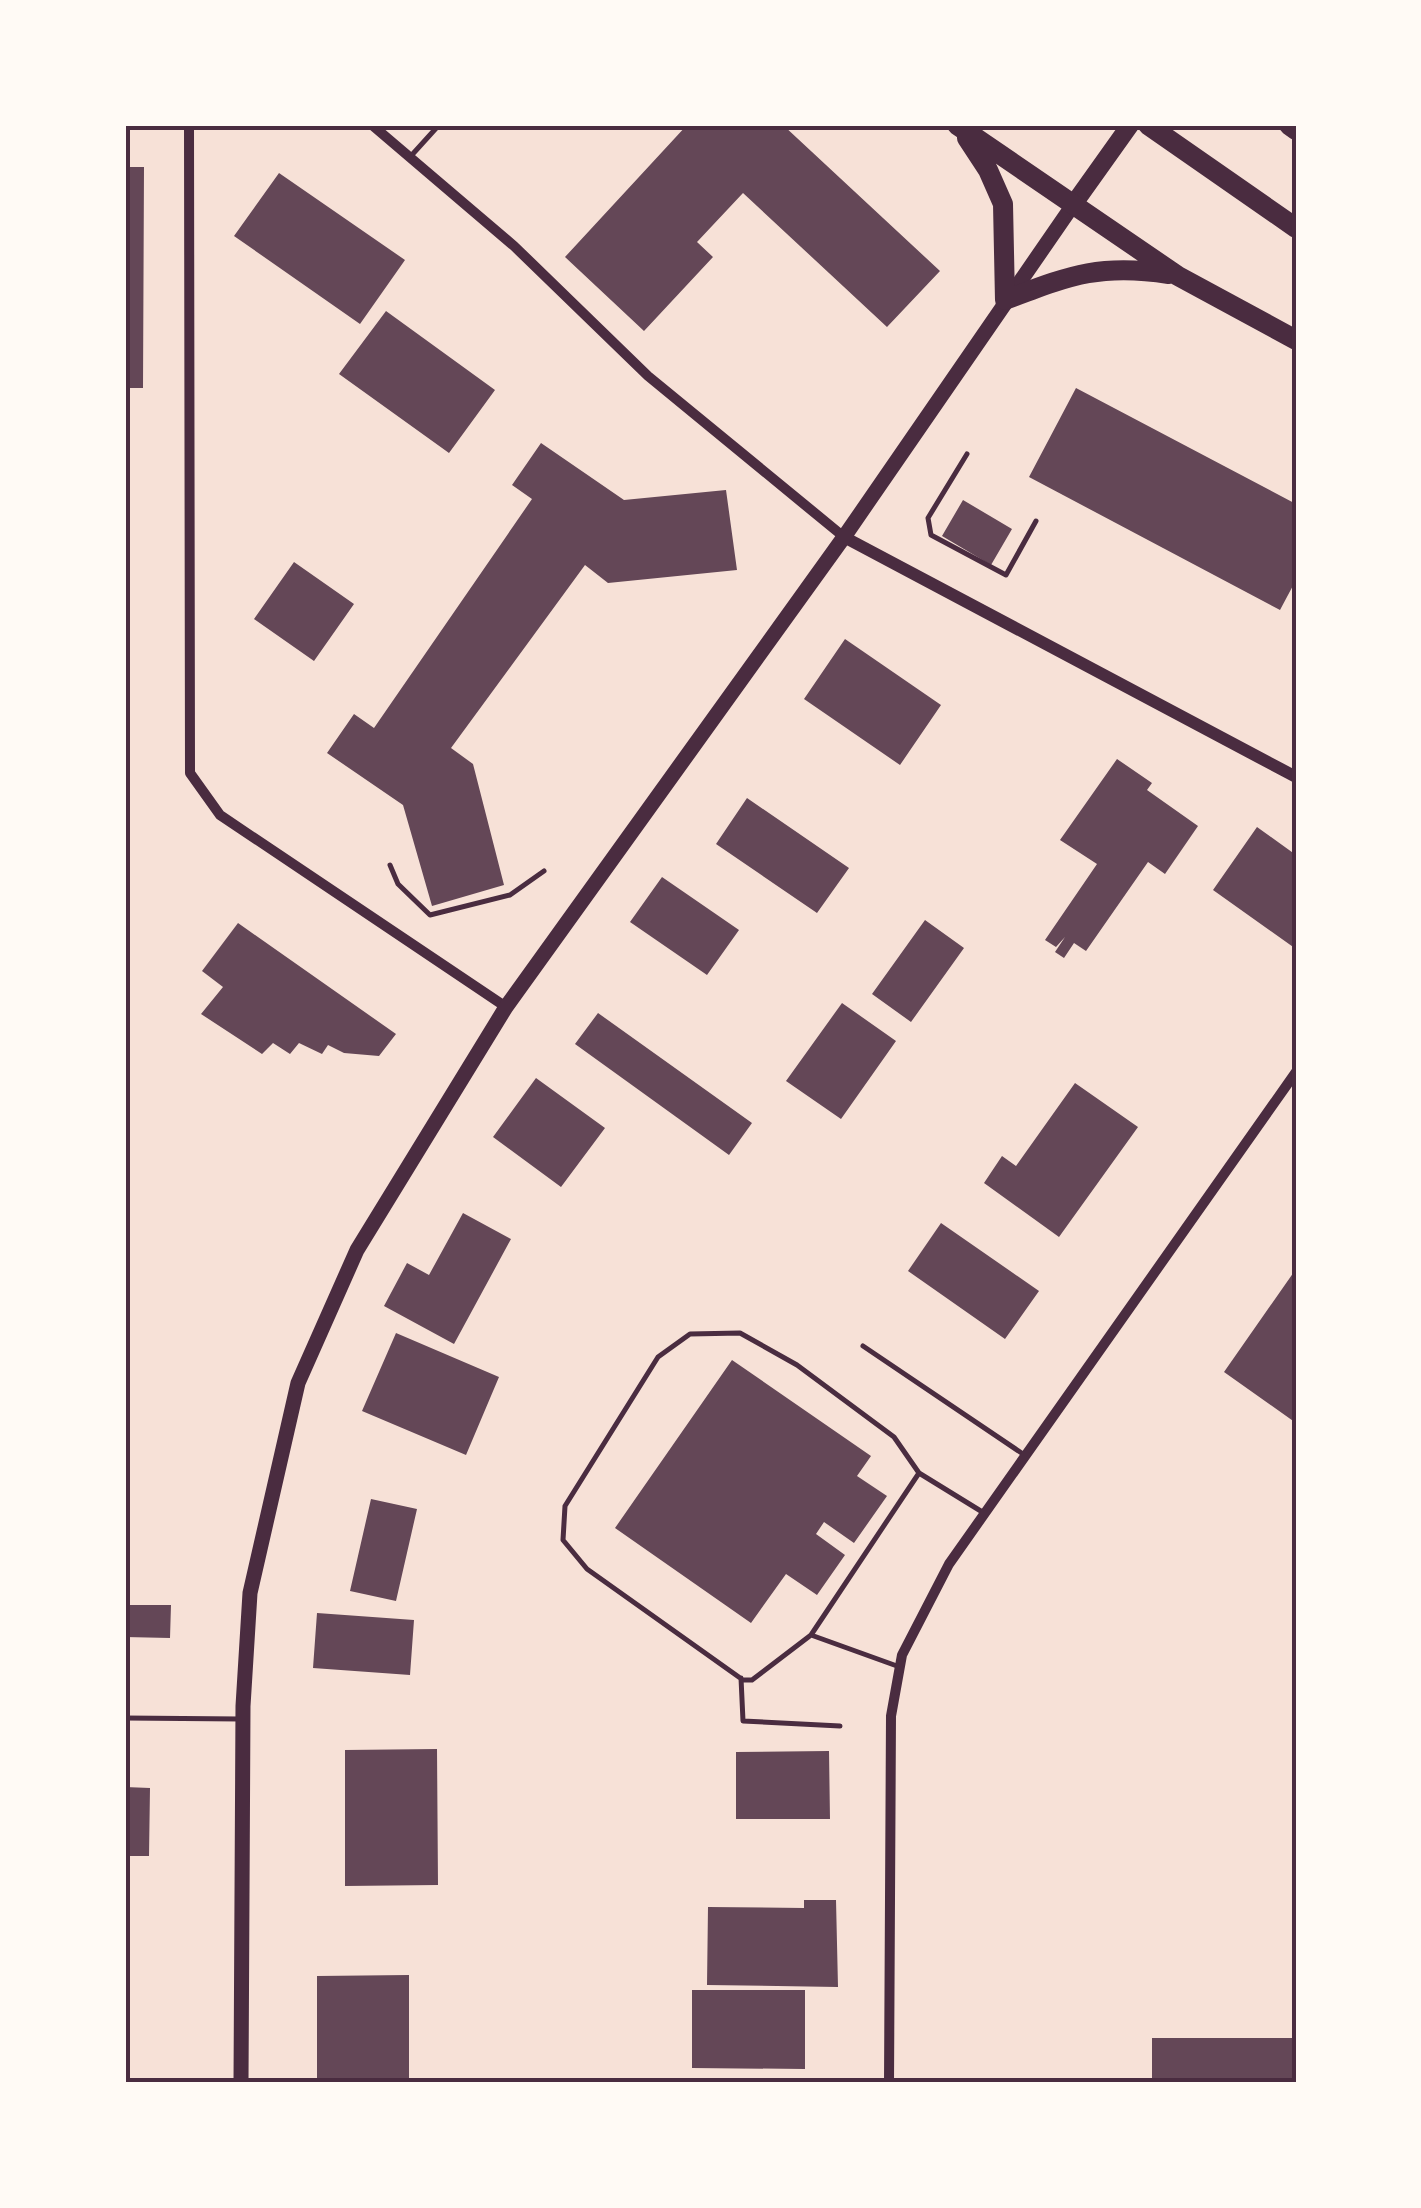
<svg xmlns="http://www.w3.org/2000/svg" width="1421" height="2208" font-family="Signika,sans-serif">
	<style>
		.building { fill: #644757 }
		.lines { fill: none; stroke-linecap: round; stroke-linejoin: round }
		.service { stroke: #4a2c40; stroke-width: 5 }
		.minor { stroke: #4a2c40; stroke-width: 10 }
		.tertiary { stroke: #4a2c40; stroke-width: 12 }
		.secondary { stroke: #4a2c40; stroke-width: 15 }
		.primary { stroke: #4a2c40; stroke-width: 18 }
		.motorway { stroke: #4a2c40; stroke-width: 20 }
		.neatline { fill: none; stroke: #4a2c40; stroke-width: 4 }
	</style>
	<rect width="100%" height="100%" fill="#f7e1d7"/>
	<path class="building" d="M687,125h96l157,146 -53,56 -144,-134 -46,49 16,15 -69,74 -79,-74z
		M125,167h19l-1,221h-18z
		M279,173l126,87 -45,64 -126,-88z
		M386,311l109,79 -46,63 -110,-79z
		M1076,388l220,116v76l-16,30 -251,-133z
		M541,443l83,57 102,-10 11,80 -129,13 -23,-18 -134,183 22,16 31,121 -72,21 -29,-101 -76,-52 27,-39 20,14 158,-229 -20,-14z
		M963,500l49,29 -21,36 -49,-29z
		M125,515h4v102h-4z
		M294,562l60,42 -40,57 -60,-42z
		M845,639l96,66 -41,60 -96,-66z
		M1117,759l35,24 -5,7 51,36 -33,48 -17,-12 -62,89 -12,-8 -10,15 -9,-6 10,-15 -9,10 -11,-7 52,-76 -37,-24z
		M747,798l102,70 -32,45 -101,-69z
		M1257,827l39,28v94l-83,-59z
		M662,877l77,53 -32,45 -77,-53z
		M925,920l39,28 -53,74 -39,-28z
		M238,923l158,111 -17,22 -35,-3 -16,-8 -6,9 -23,-11 -9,11 -17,-11 -11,11 -61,-40 22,-27 -21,-16z
		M842,1003l54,38 -55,78 -55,-38z
		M598,1013l154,110 -23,32 -154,-111z
		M536,1078l69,50 -44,59 -68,-50z
		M1075,1083l63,44 -79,110 -75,-54 18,-27 14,10z
		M463,1213l48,26 -57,105 -70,-38 23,-43 22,12z
		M941,1223l98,68 -34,48 -97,-68z
		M1296,1269v154l-72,-51z
		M396,1333l103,44 -33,78 -104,-44z
		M732,1360l139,96 -14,20 30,20 -33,47 -30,-21 -8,12 29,21 -28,40 -31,-21 -35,49 -136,-95z
		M371,1499l46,10 -21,92 -46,-10z
		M127,1605h44l-1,33 -45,-1z
		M317,1613l97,7 -4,55 -97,-7z
		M437,1749l1,136 -93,1v-136z
		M829,1751l1,68h-94v-67z
		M125,1787l25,1 -1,68h-24z
		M804,1900h32l2,87 -131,-2 1,-78 96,1z
		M409,1975v108h-92v-107z
		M692,1990h113v79l-113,-1z
		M1152,2038h144v45h-144z"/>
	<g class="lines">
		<path class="service" d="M410,157l29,-32
			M967,454l-39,64 3,17 75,40 30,-54
			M390,865l8,19 32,31 80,-20 34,-24
			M863,1346l160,108
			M811,1635l-59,45h-9l-156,-111 -24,-29 2,-34 93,-149 32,-23 50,-1 57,32 97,72 25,36
			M897,1666l-86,-31 108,-162 65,40
			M741,1678l2,43 97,5
			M125,1718l115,1"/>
		<path class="minor" d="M189,125l1,648 30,42 286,192
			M372,125l142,121 134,130 196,161
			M889,2083l2,-367 11,-61 47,-91 347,-492"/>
		<path class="tertiary" d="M844,537l452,240"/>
		<path class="secondary" d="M241,2083l2,-377 7,-113 48,-210 59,-133 149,-243 338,-470 229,-332"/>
		<path class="primary" d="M1073,205l57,-80"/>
		<path class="motorway" d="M957,125l221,151 118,64
			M1148,125l148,103
			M1289,125l7,5
			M967,138l21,32 15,34 2,96c64,-24 94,-37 164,-26"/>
	</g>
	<rect width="1421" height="2208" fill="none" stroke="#fffaf5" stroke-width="255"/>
	<rect x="128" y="128" width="1166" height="1952" class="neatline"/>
</svg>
